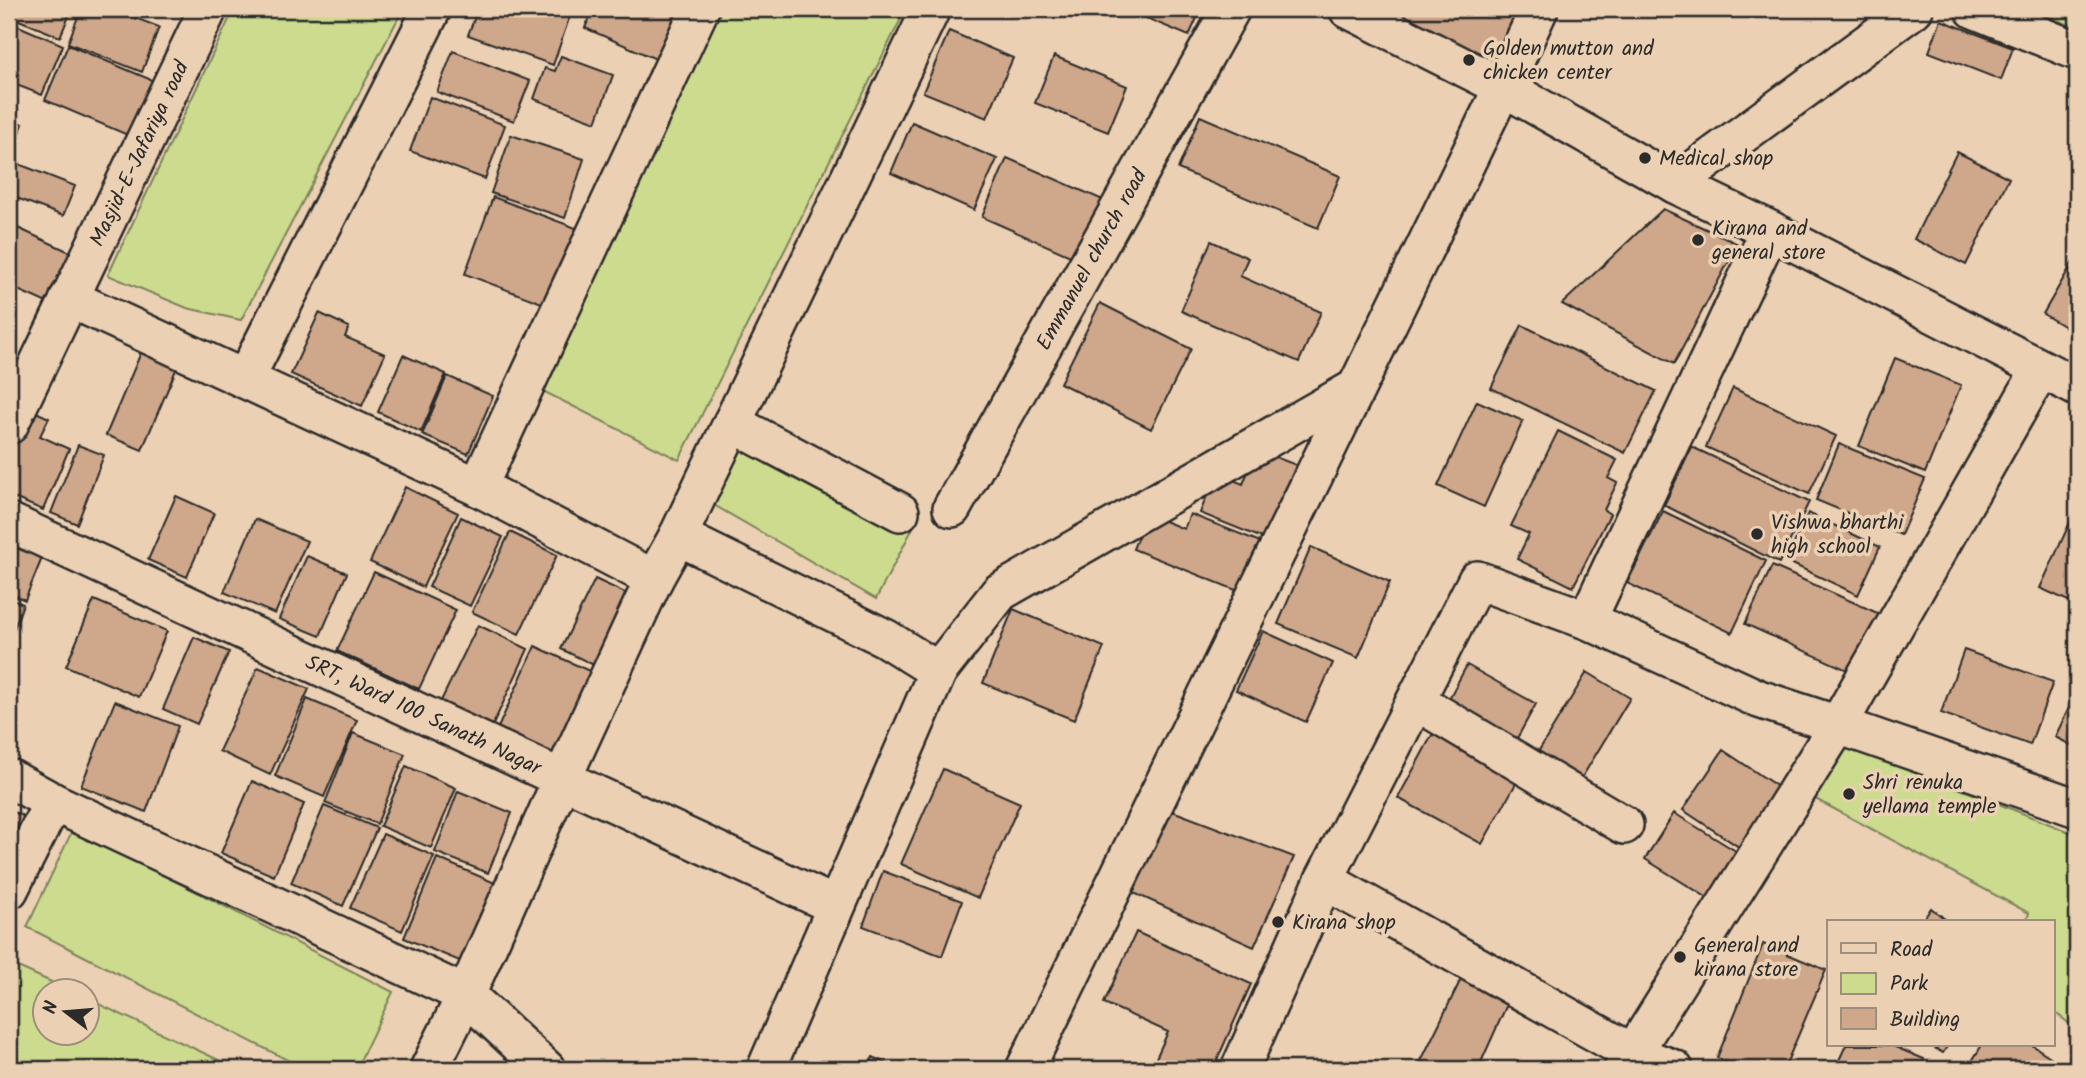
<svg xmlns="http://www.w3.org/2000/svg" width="2086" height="1078" font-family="Kalam,sans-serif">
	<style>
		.green { fill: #cddb8e; stroke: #7c835c; stroke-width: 2 }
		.building { fill: #cfa78a; stroke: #2b2b2b; stroke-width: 2 }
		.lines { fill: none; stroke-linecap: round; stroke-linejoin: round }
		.street-casing { stroke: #2b2b2b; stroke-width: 42 }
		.street { stroke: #ecd0b3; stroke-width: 37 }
		.poi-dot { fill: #2b2b2b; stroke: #ecd0b3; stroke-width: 2.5 }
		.labels { text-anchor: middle; stroke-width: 7; stroke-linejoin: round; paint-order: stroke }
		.poi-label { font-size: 21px; fill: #2b2b2b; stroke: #ecd0b3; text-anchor: start }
		.street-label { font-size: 21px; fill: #2b2b2b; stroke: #ecd0b3 }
	</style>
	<rect width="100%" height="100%" fill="#ecd0b3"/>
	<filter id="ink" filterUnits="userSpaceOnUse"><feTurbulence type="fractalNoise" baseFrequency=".0143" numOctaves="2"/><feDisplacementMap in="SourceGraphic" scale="14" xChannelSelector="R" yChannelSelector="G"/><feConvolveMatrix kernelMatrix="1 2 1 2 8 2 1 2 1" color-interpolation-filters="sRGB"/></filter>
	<g filter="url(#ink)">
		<path class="green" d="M234,9h169l-162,311 -54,-12 -79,-33z
			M717,9h189l-227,451 -148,-75z
			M2030,9h47v19z
			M746,440l171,80 -41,79 -162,-94z
			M1837,740l240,95v179l-7,10 -17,-13v-89h-27l3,-9 -221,-118z
			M73,829l320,163 -37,77h-51l-278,-142z
			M9,963l60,27h-23v42h42v-33l150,70h-229z"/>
		<path class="building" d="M9,9h63l-12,28 -51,-21z
			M81,9h31l47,18 -17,45 -74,-29z
			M478,9h71l21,7 -17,49 -85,-30z
			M593,9h95l-23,54 -80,-35z
			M1125,9h76l-12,27z
			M1401,9h122l-25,55 -102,-45z
			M1941,20l72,28 -12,32 -72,-28z
			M9,22l54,23 -21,50 -33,-13z
			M949,31l64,27 -26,60 -64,-26z
			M68,45l86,36 -24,55 -85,-36z
			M453,51l77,30 -16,40 -77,-29z
			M561,56l52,19 -17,47 -62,-23 11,-31 10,3z
			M1054,56l73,30 -19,46 -73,-29z
			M430,97l75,28 -20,54 -75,-28z
			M1200,116l140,60 -22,52 -140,-59z
			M9,119l14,5 -14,36z
			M912,122l85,37 -23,51 -83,-37z
			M511,135l73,24 -19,59 -74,-25z
			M1957,152l52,26 -43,87 -52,-26z
			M1007,158l96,42 -26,59 -95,-42z
			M16,163l59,23 -12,30 -54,-21v-14z
			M493,197l91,34 -29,77 -90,-34z
			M1663,209l75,35 -64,120 -112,-60z
			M9,224l63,29 -23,51 -40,-18z
			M1211,241l37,17 -8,18 81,36 -22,50 -118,-51z
			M2077,255v79l-34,-20z
			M1100,303l91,46 -40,80 -91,-46z
			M319,313l30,14 -4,10 40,17 -23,52 -71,-32z
			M1522,325l134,66 -31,62 -134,-65z
			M142,350l36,15 -36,85 -36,-15z
			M403,355l43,19 -25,58 -43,-20z
			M1895,358l66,27 -36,88 -66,-27z
			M447,376l46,20 -25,58 -46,-19z
			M1733,388l103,48 -27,58 -103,-47z
			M1477,401l46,20 -39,86 -46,-21z
			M21,405l28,13 -9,18 29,13 -26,61 -34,-14v-63z
			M1558,431l59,29 -9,18 9,5 -13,27 6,4 -37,73 -56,-28 12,-25 -18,-8z
			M1839,444l86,35 -24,56 -85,-35z
			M78,445l26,10 -27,69 -26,-11z
			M1692,447l117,55 -30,61 -115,-58z
			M1257,450l39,15 -29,75 -67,-27 16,-40 27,11z
			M405,487l53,26 -35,74 -53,-25z
			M176,496l38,17 -27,64 -39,-17z
			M1663,511l103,50 -34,72 -105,-50z
			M1808,513l72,34 -22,48 -72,-34z
			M1147,514l37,15 6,-15 73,29 -20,50 -110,-44z
			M461,517l42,20 -33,69 -41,-19z
			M255,519l52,22 -32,73 -51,-22z
			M2071,520l6,3v82l-37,-17z
			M510,532l47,23 -38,79 -47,-22z
			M9,545l33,13 -17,42 -16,-7z
			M1311,547l79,35 -32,76 -80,-34z
			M307,556l40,17 -27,63 -41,-17z
			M1772,566l110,49 -26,59 -111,-50z
			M374,572l82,38 -37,79 -82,-38z
			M595,579l45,21 -34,71 -45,-22z
			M9,598l14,6 -13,36h-1z
			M94,600l73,31 -28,66 -73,-31z
			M1013,609l91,38 -30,73 -91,-37z
			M478,625l50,24 -37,80 -52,-24z
			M1263,631l70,32 -27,59 -70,-32z
			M194,637l35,15 -32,72 -34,-15z
			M535,646l63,29 -37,83 -64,-28z
			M1964,650l89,32 -23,63 -89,-32z
			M1467,665l69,39 -21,38 -69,-38z
			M258,667l51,22 -39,86 -51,-24z
			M1587,672l43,26 -52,86 -43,-27z
			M2077,691v57l-22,-11z
			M307,699l50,21 -33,77 -49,-21z
			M115,701l63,25 -32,86 -65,-26z
			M1438,724l85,47 -41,73 -84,-46z
			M353,733l52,21 -28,70 -52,-21z
			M1723,750l55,37 -39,60 -56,-37z
			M406,766l50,22 -25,60 -51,-22z
			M943,769l77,34 -42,95 -77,-34z
			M252,781l52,23 -30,72 -53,-23z
			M458,791l54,22 -24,60 -53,-21z
			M324,806l53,22 -34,78 -52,-23z
			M1167,809l127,48 -40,90 -129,-58z
			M9,810l26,11 -26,49z
			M1674,813l78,48 -28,47 -79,-49z
			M383,834l51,22 -32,75 -52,-23z
			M437,858l58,25 -33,79 -58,-24z
			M883,871l79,30 -20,55 -79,-30z
			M1931,908l18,14h-27z
			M1136,932l115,52 -38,85h-62l17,-37 -64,-29z
			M1763,944l63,26 -42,99h-40l-27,-11z
			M1464,973l45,27 -31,69h-61z
			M1846,1045h50l-1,2 29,12 -4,10h-85z
			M1929,1045h19l-5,8z
			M1982,1045h50l29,19 -3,5h-91z
			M873,1057l23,12h-29z"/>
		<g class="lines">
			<g class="street-casing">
				<g id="street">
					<path d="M1348,9l155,78 172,97 95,46 307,157"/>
					<path d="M1974,9l103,42"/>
					<path d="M1675,184l239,-175"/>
					<path d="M69,298l409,189 176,92"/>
					<path d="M245,379l187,-370"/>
					<path d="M732,423l168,89"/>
					<path id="s1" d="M9,425l199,-416"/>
					<path d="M478,487l222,-478"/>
					<path id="s2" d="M952,508l279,-499"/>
					<path id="s3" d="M9,522l827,384"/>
					<path d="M678,536l207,102 53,33"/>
					<path d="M1587,620l183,-390"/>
					<path d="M1416,701l208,124"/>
					<path d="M9,778l44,24 413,193 96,-216 92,-200 24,-43 253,-527"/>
					<path d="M1324,880l310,174 40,15"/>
					<path d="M9,890l44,-88"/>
					<path d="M429,1069l37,-74 80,74"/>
					<path d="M766,1069l172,-398 62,-79 356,-204"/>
					<path d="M1025,1069l478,-982 36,-78"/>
					<path d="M1240,1069l84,-189 153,-300 110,40 172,79 79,26 203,-356"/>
					<path d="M1623,1069l215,-344 239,83"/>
				</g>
			</g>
			<use href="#street" class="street"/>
		</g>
	</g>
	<g class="poi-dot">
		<circle cx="1469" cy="60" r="7"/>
		<circle cx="1645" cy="158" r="7"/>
		<circle cx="1698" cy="240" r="7"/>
		<circle cx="1757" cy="534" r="7"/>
		<circle cx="1849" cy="794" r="7"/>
		<circle cx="1278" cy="922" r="7"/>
		<circle cx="1680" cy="957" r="7"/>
	</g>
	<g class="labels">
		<g class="poi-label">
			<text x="1483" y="55">Golden mutton and<tspan x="1483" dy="24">chicken center</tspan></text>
			<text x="1659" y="165">Medical shop</text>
			<text x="1712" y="235">Kirana and<tspan x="1712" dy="24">general store</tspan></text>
			<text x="1771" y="529">Vishwa bharthi<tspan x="1771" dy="24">high school</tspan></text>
			<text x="1863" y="789">Shri renuka<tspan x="1863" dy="24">yellama temple</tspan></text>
			<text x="1292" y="929">Kirana shop</text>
			<text x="1694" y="952">General and<tspan x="1694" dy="24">kirana store</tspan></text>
		</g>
		<g class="street-label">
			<text dy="7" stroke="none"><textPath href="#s1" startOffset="301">Masjid-E-Jafariya road</textPath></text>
			<text dy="7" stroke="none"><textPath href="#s2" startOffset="285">Emmanuel church road</textPath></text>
			<text dy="7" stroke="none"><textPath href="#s3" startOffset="457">SRT, Ward 100 Sanath Nagar</textPath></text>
		</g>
	</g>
	<rect width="2086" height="1078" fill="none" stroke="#ecd0b3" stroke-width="35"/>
	<rect x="18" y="18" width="2051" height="1043" fill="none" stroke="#2b2b2b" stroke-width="2.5" filter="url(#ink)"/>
	<rect x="1827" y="920" width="228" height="126" fill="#ecd0b3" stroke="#9f8e7d" stroke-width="2"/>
	<rect x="1841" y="943" width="35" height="10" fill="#ecd0b3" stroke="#9f8e7d" stroke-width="2"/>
	<text x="1890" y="956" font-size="21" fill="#2b2b2b">Road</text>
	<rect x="1841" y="973" width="35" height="21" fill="#cddb8e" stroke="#9f8e7d" stroke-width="2"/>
	<text x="1890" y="990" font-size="21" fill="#2b2b2b">Park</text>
	<rect x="1841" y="1008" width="35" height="21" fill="#cfa78a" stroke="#9f8e7d" stroke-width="2"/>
	<text x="1890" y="1026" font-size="21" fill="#2b2b2b">Building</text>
	<g transform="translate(66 1012) rotate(286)"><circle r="33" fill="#ecd0b3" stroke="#9f8e7d" stroke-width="2"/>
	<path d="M0-5L12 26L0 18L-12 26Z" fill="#2b2b2b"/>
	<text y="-10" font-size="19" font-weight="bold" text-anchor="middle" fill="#2b2b2b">N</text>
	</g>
</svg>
